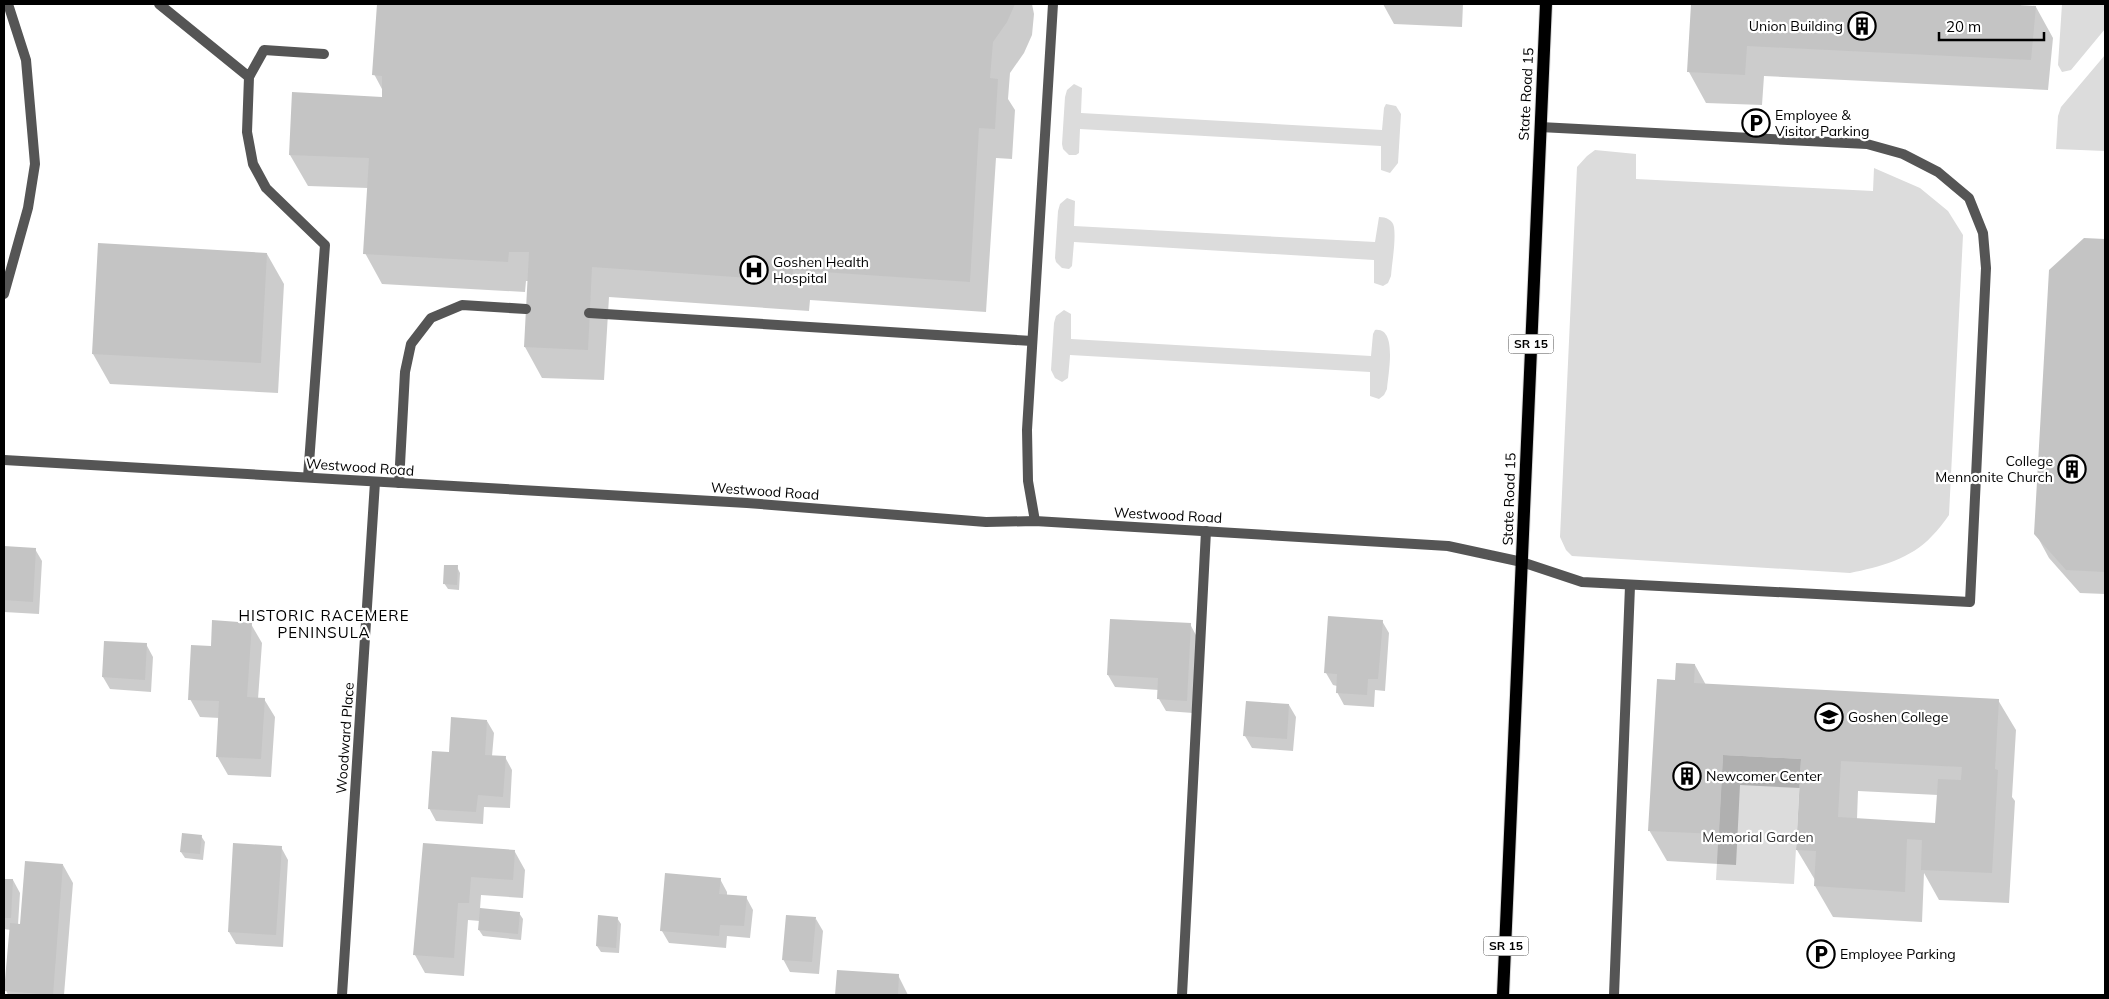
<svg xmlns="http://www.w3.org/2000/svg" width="2109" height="999" font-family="Mulish,sans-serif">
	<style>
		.green { fill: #dcdcdc }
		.shadow { fill: #0003; fill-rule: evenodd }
		.building { fill: #c4c4c4; fill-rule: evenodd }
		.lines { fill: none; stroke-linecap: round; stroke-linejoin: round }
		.primary-casing { stroke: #dbdbdb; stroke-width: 14 }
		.service { stroke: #555; stroke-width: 10 }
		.minor { stroke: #555; stroke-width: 10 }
		.primary { stroke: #000; stroke-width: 12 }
		.labels { text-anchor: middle; stroke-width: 4.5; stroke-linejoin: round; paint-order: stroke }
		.shield { fill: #fff; stroke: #4c4c4c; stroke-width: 1 }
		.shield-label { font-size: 12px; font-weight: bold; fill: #000 }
		.poi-label { font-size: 14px; fill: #000; stroke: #fff; text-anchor: start }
		.street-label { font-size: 14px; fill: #000; stroke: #fff }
		.park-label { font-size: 14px; fill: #333; stroke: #fff }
		.neighbourhood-label { font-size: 15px; letter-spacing: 1px; fill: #000; stroke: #fff }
	</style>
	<rect width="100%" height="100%" fill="#fff"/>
	<path class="green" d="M2062,4h43v25l-34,41 -9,2 -4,-7z
		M2105,55v96l-49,-2 2,-33 3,-9z
		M1074,84l8,4 -1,25 301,17 2,-22 2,-4 10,2 5,8 -3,49 -8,10 -9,-3v-24l-301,-17 -1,24 -3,2h-7l-6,-6 -1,-5 3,-47 2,-7z
		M1595,150l41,4v25l237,12 1,-23 46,20 28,23 15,24 -14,280c-5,7 -11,15 -17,21 -21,23 -53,31 -82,37l-278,-17 -6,-6 -6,-13 17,-370 10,-11z
		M1067,198l8,3 -1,25 301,16 4,-25c7,0 14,3 15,10 2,14 -2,35 -3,49l-3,7 -5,3 -9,-3v-23l-300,-18 -2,24 -3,3 -7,-1 -6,-6 -1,-4 3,-47 2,-7z
		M1064,310l7,4v25l300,17 2,-22 2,-4c23,-3 13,45 12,59l-3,6 -5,4 -9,-3v-24l-300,-17 -2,23 -6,4 -7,-4 -4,-8 3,-47 2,-7z
		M1723,755l78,4 -7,125 -78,-4z"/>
	<path class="shadow" d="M378,4h654l2,10 -2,21 -8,18 -14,20 -2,26 7,11 -3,49 -16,-1 -10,154 -176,-12 -1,11 -200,-14 -5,83 -62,-2 -17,-31 4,-66h-3l-1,11 -143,-8 -17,-31 3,-65 -60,-2 -18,-31 3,-62 90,5v-7l-9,-17z
		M1383,4h80l-1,23 -68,-3z
		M1692,4h329v3h15l17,31 -5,52 -284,-14 -2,29 -56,-2 -17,-31z
		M2085,239l20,1v354l-25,-1 -31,-35 -13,-24z
		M267,254l17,30 -6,109 -168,-9 -17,-30z
		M4,547l31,2 7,12 -3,53 -35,-2z
		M457,567l3,6 -1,17 -11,-1 -4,-6z
		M1111,620l79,4 7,13 -4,76 -27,-2 -7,-12v-9l-44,-3 -7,-12z
		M1382,621l7,12 -4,58 -10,-1 -1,17 -30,-2 -7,-13v-6l-4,-1 -7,-12z
		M251,624l11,19 -4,56h6l11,18 -4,60 -43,-2 -11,-19 3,-38 -20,-1 -10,-18 22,-52z
		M146,644l7,13 -2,35 -41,-3 -7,-12z
		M1695,665l11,20 292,15 18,30 -4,67 3,4 -6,102 -70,-3 -15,-27 -2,49 -89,-5 -18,-31v-6l-18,-30 3,-62 -60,-3 -4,80 -69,-4 -18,-31 27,-148zM1858,791l80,4 -2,29 -79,-5z
		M1289,705l7,12 -3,34 -41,-3 -7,-12z
		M487,721l7,12 -2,23 13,1 7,13 -2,38 -26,-1 -1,17 -47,-3 -7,-13 21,-55z
		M183,834l18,2 4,6 -2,18 -18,-2 -4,-6z
		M424,844l91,8 10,18 -2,28 -42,-3 -1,14 39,4 4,6 -2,21 -38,-4 -4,-6 1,-9 -12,-1 -4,56 -39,-3 -10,-18z
		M281,847l7,13 -5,87 -47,-3 -7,-12z
		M63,865l10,18 -9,112h-56l-2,-5 5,-60 -7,-1v-49h9l7,13 -2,32h4z
		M720,879l7,13v4l19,1 7,13 -3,28 -23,-2 -1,12 -57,-5 -7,-12z
		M617,918l4,6 -2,29 -18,-1 -4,-6z
		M816,919l7,12 -4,43 -29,-2 -7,-13z
		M838,972l60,3 10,20h-71z"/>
	<path class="building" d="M377,4h638l-8,18 -14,20 -3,36 8,1 -3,50 -16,-1 -9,154 -177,-12 -1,11 -200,-14 -4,83 -64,-3 5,-95h-20l-1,10 -145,-8 6,-96 -80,-3 3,-63 90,5v-21l-10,-1z
		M1691,4h312l33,2 -5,54 -284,-14 -2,29 -58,-3z
		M2084,238l21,1v333l-39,-2 -32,-36 15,-264z
		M98,243l169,10 -6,110 -169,-9z
		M4,546l32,2 -3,54 -29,-2z
		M444,565h14l-1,20 -14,-1z
		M1328,616l55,4 -5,59h-10l-1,16 -31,-2 1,-19 -13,-1z
		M1110,619l81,4 -4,78 -30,-2 1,-21 -51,-3z
		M212,620l40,3 -5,74 18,1 -4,61 -45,-2 3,-56 -31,-1 3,-55 20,1z
		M104,641l43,2 -2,37 -43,-3z
		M1676,663l19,1 -1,19 305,16 -4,70 3,1 -6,103 -71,-3 1,-30 -15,-1 -2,53 -91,-6 2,-35 -20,-1 5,-91 -78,-4 -4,79 -71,-3 9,-152 18,1zM1841,761l121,6 -1,13 -23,-1 -3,44 -97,-6z
		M1246,701l43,3 -2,35 -44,-3z
		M451,717l36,3 -2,35 21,1 -3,41 -25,-2 -2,17 -48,-3 4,-58 17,1z
		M182,833l20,2 -2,19 -20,-2z
		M233,843l49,3 -6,89 -48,-3z
		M423,843l92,7 -2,30 -42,-3 -2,26h-11l-4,55 -41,-3z
		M25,861l38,3 -10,131 -49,-4 6,-68 10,1z
		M665,873l56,5 -2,16 28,2 -3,30 -24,-1 -1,11 -59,-5z
		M4,879h9l-2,39h-7z
		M480,908l40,4 -2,22 -40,-4z
		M598,915l20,2 -2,31 -20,-2z
		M786,915l30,2 -4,45 -30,-2z
		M837,970l62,4 -1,21h-63z"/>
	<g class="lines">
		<g class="primary-casing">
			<path id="primary" d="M1503,995l43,-991"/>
		</g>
		<path class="service" d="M159,4l90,73
			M589,313l443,28
			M308,477l17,-232 -59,-57 -13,-24 -6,-32 2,-55 15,-27 60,4
			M399,483l6,-111 6,-28 20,-26 31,-13 64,4
			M1035,521l-7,-40 -1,-51 26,-426
			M1522,562l60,20 388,20 16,-334 -3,-35 -14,-35 -31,-26 -35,-18 -36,-10 -327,-17
			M1182,995l24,-464
			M1614,995l16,-409"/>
		<path class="minor" d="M4,294l24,-86 7,-44 -9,-104 -18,-56
			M4,460l743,43 239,19 49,-1 413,25 74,16
			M342,995l33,-513"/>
		<use href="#primary" class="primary"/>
	</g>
	<defs>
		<g id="building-ring" transform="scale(1.4375)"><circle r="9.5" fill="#fff" stroke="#000" stroke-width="1.5"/><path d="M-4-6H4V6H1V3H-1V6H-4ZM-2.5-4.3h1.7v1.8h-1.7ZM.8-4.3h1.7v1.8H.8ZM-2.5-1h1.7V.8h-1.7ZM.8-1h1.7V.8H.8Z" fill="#000"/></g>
		<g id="parking-ring" transform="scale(1.4375)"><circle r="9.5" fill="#fff" stroke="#000" stroke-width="1.5"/><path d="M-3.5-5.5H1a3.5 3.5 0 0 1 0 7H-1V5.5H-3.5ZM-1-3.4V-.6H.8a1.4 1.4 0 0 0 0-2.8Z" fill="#000"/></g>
		<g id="hospital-ring" transform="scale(1.4375)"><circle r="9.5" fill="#fff" stroke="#000" stroke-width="1.5"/><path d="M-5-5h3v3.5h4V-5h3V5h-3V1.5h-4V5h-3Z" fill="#000"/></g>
		<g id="university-ring" transform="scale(1.4375)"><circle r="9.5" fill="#fff" stroke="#000" stroke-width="1.5"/><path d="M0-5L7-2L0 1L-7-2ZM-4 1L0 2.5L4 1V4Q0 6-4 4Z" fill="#000"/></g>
	</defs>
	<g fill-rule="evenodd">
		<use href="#building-ring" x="1862" y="26"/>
		<use href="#parking-ring" x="1756" y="123"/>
		<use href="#hospital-ring" x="754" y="270"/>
		<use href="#building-ring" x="2072" y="469"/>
		<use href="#university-ring" x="1829" y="717"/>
		<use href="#building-ring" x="1687" y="776"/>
		<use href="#parking-ring" x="1821" y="954"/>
	</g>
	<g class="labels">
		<g class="shield">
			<rect x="1508.5" y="334.5" width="45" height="19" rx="4"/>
			<rect x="1483.5" y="936.5" width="45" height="19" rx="4"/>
		</g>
		<g class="shield-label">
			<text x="1531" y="348">SR 15</text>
			<text x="1506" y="950">SR 15</text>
		</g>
		<g class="poi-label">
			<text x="1843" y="31" text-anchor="end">Union Building</text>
			<text x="1775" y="120">Employee &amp;<tspan x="1775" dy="16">Visitor Parking</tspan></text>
			<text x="773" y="267">Goshen Health<tspan x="773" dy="16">Hospital</tspan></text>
			<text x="2053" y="466" text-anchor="end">College<tspan x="2053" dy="16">Mennonite Church</tspan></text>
			<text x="1848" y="722">Goshen College</text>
			<text x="1706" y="781">Newcomer Center</text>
			<text x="1840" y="959">Employee Parking</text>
		</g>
		<g class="street-label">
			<text transform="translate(1526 94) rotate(-87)" y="5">State Road 15</text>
			<text transform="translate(360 467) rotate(4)" y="5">Westwood Road</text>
			<text transform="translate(765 491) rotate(4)" y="5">Westwood Road</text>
			<text transform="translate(1509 499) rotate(-88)" y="5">State Road 15</text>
			<text transform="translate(1168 515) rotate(3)" y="5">Westwood Road</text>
			<text transform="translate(345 738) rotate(-86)" y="5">Woodward Place</text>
		</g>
		<g class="park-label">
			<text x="1758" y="842">Memorial Garden</text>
		</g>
		<g class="neighbourhood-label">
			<text x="324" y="621">HISTORIC RACEMERE<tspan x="324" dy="17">PENINSULA</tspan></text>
		</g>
	</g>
	<rect width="2109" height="999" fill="none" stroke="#000000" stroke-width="10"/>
	<path d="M1939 32v8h105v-8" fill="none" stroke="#000000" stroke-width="2.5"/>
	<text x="1946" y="32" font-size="15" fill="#000000" stroke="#ffffff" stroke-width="4" paint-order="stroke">20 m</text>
</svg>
